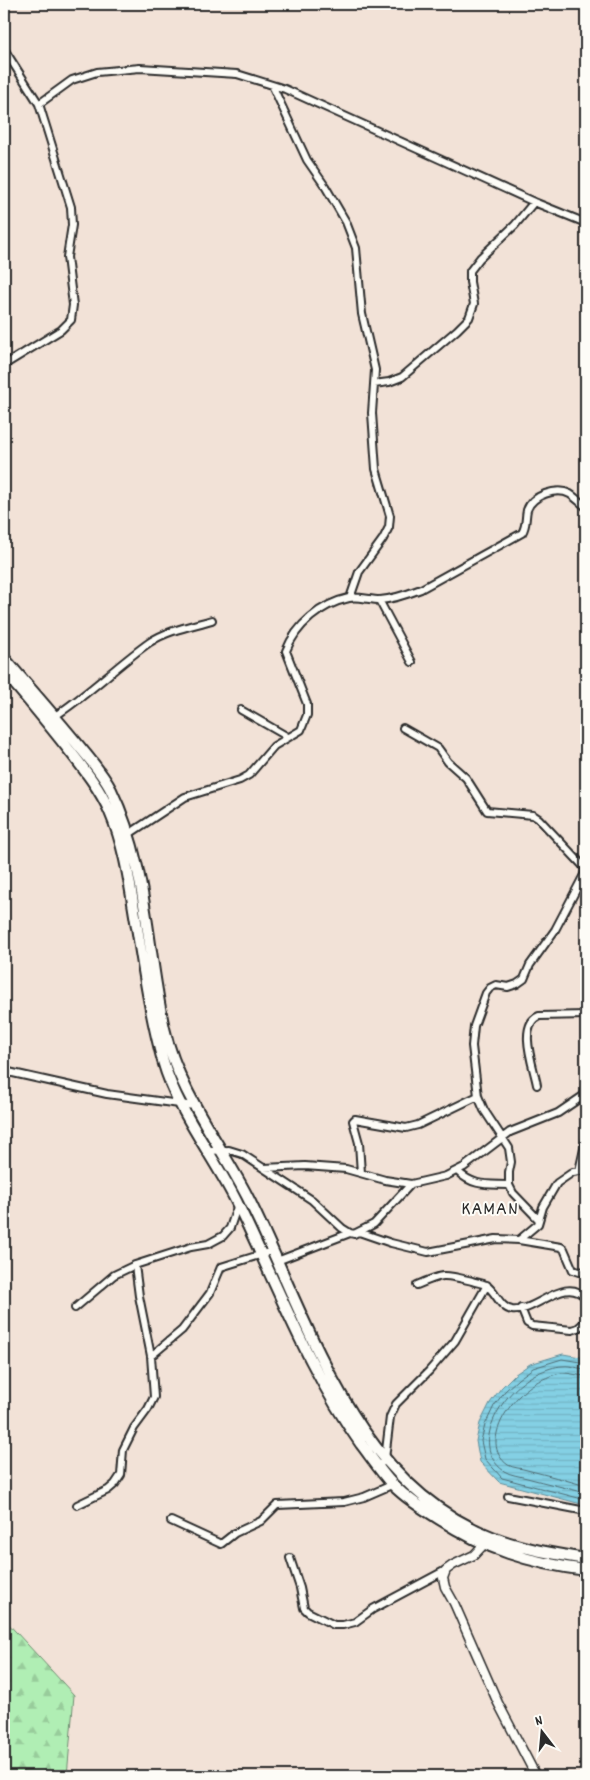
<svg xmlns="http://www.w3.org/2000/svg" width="590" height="1780" font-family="Dekko,sans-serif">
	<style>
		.forest { fill: url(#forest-firs); stroke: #6e8c70 }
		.water { fill: url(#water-rules); stroke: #608e9a }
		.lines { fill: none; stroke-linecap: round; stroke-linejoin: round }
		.shore { stroke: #4f6d75; stroke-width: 1 }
		.minor-casing { stroke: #2b2b2b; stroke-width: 10 }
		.tertiary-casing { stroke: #2b2b2b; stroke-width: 11 }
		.primary-casing { stroke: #2b2b2b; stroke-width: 14 }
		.minor { stroke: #fdfcf7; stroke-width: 6 }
		.tertiary { stroke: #fdfcf7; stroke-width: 8 }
		.primary { stroke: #fdfcf7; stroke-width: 10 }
		.labels { text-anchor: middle; stroke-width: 4; stroke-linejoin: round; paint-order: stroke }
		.quarter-label { font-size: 20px; letter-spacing: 1px; fill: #2b2b2b; stroke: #fdfcf7 }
	</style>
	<defs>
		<pattern id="forest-firs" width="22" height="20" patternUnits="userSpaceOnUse" patternTransform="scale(1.25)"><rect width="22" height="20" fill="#b0eeb4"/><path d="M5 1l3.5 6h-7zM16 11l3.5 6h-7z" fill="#98cc9b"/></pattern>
		<pattern id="water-rules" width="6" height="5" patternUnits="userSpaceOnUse" patternTransform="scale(1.25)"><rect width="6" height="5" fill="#84d0e4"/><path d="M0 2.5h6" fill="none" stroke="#72b3c4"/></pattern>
	</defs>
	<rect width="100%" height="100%" fill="#f2e2d7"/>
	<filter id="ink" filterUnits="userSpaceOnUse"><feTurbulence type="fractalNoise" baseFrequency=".02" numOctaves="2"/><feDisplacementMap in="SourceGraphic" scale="10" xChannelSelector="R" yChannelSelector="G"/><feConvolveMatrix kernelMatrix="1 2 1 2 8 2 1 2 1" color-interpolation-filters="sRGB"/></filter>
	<g filter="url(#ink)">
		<path class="forest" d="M4,1619l70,76 -7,81h-63z"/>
		<path class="water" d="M563,1354l23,4 -1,147 -86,-23 -19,-20 -4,-21 4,-18 10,-20 11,-15 13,-13 16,-11z"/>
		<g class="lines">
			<path class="shore" d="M586,1363l-24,-4 -29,9 -15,11 -13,12 -11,15 -9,19 -4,16 4,18 17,19 84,22
				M586,1369c-7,0 -15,-4 -23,-3 -8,0 -18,4 -25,7 -32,14 -72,71 -34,98 6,4 16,5 23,7 19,5 39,10 59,15
				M586,1376c-7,0 -15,-3 -23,-3 -6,0 -15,4 -22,7 -26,11 -65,62 -33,85 5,3 13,3 19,5 20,5 39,10 59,16"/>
			<g class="minor-casing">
				<path id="minor" d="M4,49l35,55
					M272,85l35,75 18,26 21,36 10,26 6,66 13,56 -3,43 4,56 14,47 -1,11 -6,12 -24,33 -9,26
					M4,365l57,-35 10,-10 2,-15 -6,-48 5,-32 -1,-18 -32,-103 33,-24 25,-8 43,-4 97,6 48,15 249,113 52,21
					M374,384l15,-2 13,-5 55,-47 12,-12 5,-14 -4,-22v-11l10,-13 35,-33 19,-23
					M379,600l33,62
					M241,710l47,27
					M52,718c35,-22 64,-52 98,-76 18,-12 42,-16 62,-22
					M403,728l35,20 10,14 18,16 21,33 46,4 6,4 47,50
					M126,836l59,-39 55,-17 9,-5 25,-29 27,-16 6,-15v-11l-21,-53c10,-26 35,-47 63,-53 9,-2 21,2 31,2 14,-1 28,-6 41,-11l101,-56c5,-8 3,-14 5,-23 5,-15 30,-23 43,-16 6,4 11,9 16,13
					M4,1071l103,23 87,12
					M537,1085c-3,-17 -20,-60 2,-69l47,-1
					M209,1151l20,-1 13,4 70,46 30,28 8,5 4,1 20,-10 37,-40 35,-8 18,-9 46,-35 48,-19 28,-19
					M264,1168l41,-2 41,3 39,11 26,4
					M457,1171c17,16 30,13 52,14
					M579,1171l7,-31
					M361,1173l-2,-30 -6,-22 2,-2 51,9 12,-3 60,-29
					M539,1220l-26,-27 -4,-8v-13l2,-10 -2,-14 -25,-38 -6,-14 -6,-50 2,-20 12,-33 4,-5 6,-3 12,2 9,-3 7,-5 6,-14 25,-35 31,-59
					M359,1232l32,11 37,9 68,-13 23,1 42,7 3,2 9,21 6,2 7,-1
					M519,1240l19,-16 5,-17 14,-24 16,-11 13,-2
					M277,1261l73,-28
					M417,1285c27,-12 27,-11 55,-4 5,2 12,2 15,5 9,6 13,22 25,24 24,3 53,-36 74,-12
					M75,1308l39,-33 21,-10 56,-18 17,-3 15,-8 7,-8 8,-24
					M521,1308l6,15 5,3 40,4 6,-2 8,-7
					M151,1356l31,-26 28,-37 11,-26 51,-16
					M378,1467l7,-8 5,-42 6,-13 33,-33 26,-30 32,-56
					M508,1496l78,15
					M77,1505l31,-15 7,-6 6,-9 2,-25 11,-22 14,-19 6,-12 -3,-41 -12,-60 -4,-31
					M171,1521l50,23 14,-11 26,-12 16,-16 67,-3 20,-5 30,-13
					M290,1558l10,30 4,20 4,4 26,13h9l12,-3 18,-13 73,-39"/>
			</g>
			<g class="tertiary-casing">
				<path id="tertiary" d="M488,1540l-14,15 -21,10 -7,5 -3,8 2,9 9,16 44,100 38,73"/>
			</g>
			<g class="primary-casing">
				<path id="primary" d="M4,658c23,27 47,54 70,82 13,16 28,32 37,50 37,76 35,158 53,238 14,63 54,112 83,168 62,123 103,286 245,341 31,12 62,17 94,22
					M4,671c22,26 44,52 65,79 15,19 31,39 41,62 16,37 20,75 27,115 7,45 14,90 26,134 15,53 53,97 76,146 39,80 70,164 122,237 10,13 20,28 31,40 14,14 30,24 46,34 48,31 91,45 148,52"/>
			</g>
			<use href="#minor" class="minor"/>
			<use href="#tertiary" class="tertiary"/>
			<use href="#primary" class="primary"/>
		</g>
	</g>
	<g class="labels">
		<g class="quarter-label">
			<text x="490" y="1214">KAMAN</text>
		</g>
	</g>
	<rect width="590" height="1780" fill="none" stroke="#fdfcf7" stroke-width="20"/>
	<rect x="10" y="10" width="570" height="1760" fill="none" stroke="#2b2b2b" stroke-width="2" filter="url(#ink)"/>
	<g transform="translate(542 1732) rotate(344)" stroke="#fdfcf7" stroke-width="4" paint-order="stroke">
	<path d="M0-4L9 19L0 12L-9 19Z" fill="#2b2b2b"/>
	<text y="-8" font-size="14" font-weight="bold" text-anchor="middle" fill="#2b2b2b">N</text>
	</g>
</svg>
